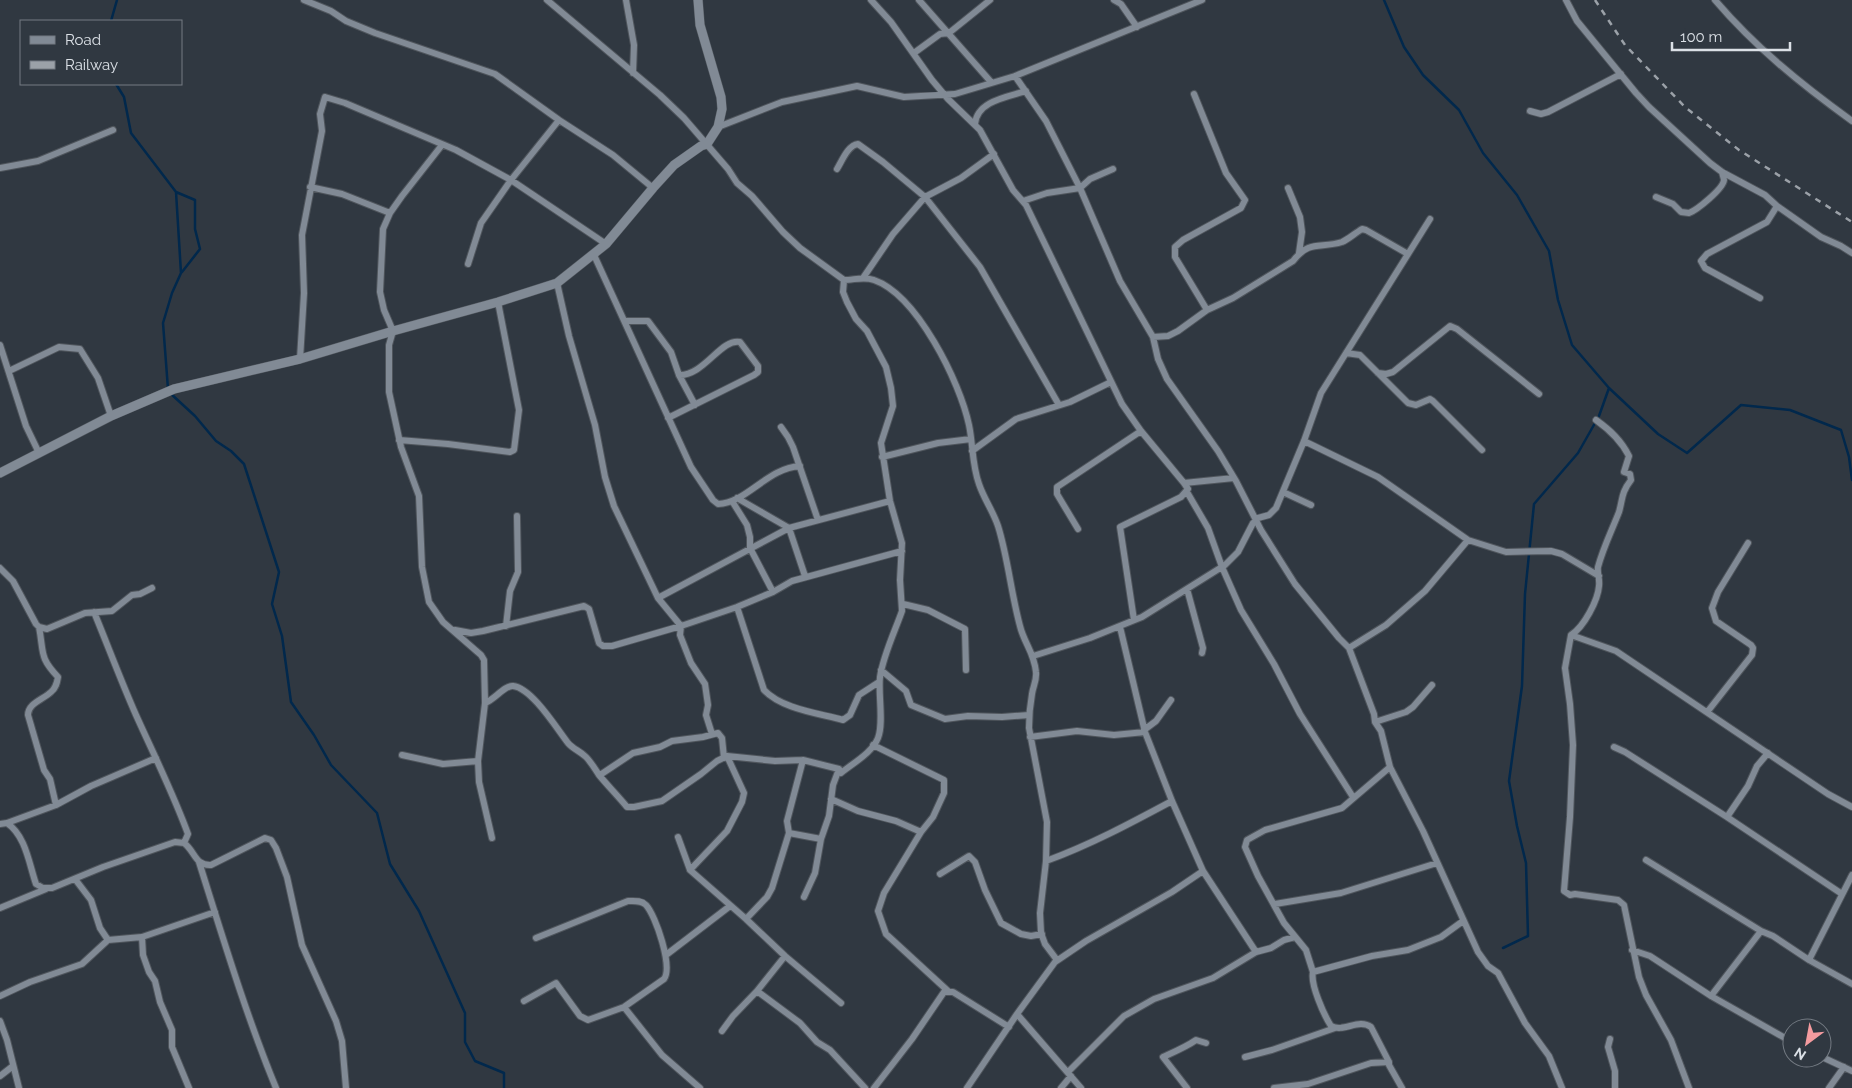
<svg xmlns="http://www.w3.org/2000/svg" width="1852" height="1088" font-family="Raleway,sans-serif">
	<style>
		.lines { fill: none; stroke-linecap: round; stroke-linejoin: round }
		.stream { stroke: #01284c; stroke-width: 2.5 }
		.minor-casing { stroke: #4f555c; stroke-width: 8 }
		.tertiary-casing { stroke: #4f555c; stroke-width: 10 }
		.minor { stroke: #818a95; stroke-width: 6 }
		.tertiary { stroke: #818a95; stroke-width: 9 }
		.rail { stroke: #9ba1a8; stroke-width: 2.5; stroke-dasharray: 6 6; stroke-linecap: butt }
	</style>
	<rect width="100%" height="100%" fill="#303841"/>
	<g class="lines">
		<path class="stream" d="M1384,0l20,47 19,28 36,35 24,43 34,42 32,56 9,49 14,45 37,43 49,46 29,19 54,-48 49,5 51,20 8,27 3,23
			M111,21l6,-21
			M116,84l8,13 7,36 45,59 5,81 -9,20 -9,30 5,66
			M176,192l19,8v29l5,20 -18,23
			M170,393l25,23 21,25 15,10 13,13 35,108 -7,32 10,32 9,66 23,33 17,30 46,48 13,51 29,47 46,102v29l10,19 29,12v15
			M1503,948l25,-12 -2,-73 -9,-37 -8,-45 13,-95 3,-92 9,-90 44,-51 21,-37 10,-28"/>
		<g class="minor-casing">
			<path id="minor" d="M304,0l27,11 15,10 29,12 120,41 64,46 54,35 40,33
				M547,0l113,95 24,23 44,51 9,14 15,13 31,36 17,16 44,32c10,0 20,-4 30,0 43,15 86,102 95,145 4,19 3,40 10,59 5,15 14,27 19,42 10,32 13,67 22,100 4,17 14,26 16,46 1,8 -3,14 -4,22 -2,11 -3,22 -3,34l18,94 -1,39 -6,52 1,20 4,11 12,16
				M626,0l8,45 -1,28
				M871,0l20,22 41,58 16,19 32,31 33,60 13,15 96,199 19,27 43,52 50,-5
				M919,0l72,82
				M1114,0l7,4 16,23
				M1566,0l11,21 59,72 13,14 61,56 12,9 43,23 12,11 44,31 20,9 11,7
				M1715,0c40,47 87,85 137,121
				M914,53l26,-19 9,-1 41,-33
				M1015,76l31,45 34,67 40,93 33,56 15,-1 10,-5 29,-21 26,-12 60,-37c17,-22 27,-12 49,-19 7,-3 13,-9 20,-13l4,1 42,24
				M1194,94l32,79 19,27 -4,8 -58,32 -8,7v10l32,53
				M1530,111l11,3 7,-2 73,-38
				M975,124c2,-23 32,-27 51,-33
				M718,127l64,-25 75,-16 47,11 51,-3 60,-18 187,-76
				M442,145l-40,51 -12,17 -7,16 -3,63 4,18 9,21 -4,14v47l12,55 18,49 3,71 7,35 14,20 38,33 3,5 1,43c9,-3 20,-18 28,-17 19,2 44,43 55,57 5,6 12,8 18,14 5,5 9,12 13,18 9,11 19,21 28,32h7l28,-6 39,-27 16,-13 10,-5 48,5 28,-1 36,9
				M0,168l38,-7 75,-31
				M837,169c5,-8 11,-24 21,-25l25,18 42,35 55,70 79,138
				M310,187l32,7 48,19
				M1288,188l12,29 2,15 -3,21
				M1656,197l17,7 8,8 8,1c8,-3 34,-24 35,-33 0,-1 -2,-7 -2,-8
				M1023,201l24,-8 33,-5 10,-9 23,-10
				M594,255l97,212 22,33 5,4c29,-1 49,-36 82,-38
				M468,264l13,-41 30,-43 48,-60
				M863,278l30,-44 32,-37 36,-19 33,-24
				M557,283l12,53 26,89 10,52 9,29 44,92 23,28 -1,9 11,28 14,21 3,21 -2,10 6,19
				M1760,298l-55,-30 -4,-7 6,-7 60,-32 10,-16
				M625,321h23l23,31 8,23 16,30
				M1153,337l5,22 9,20 51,72 18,30 25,49 34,54 44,54 10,10 25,66 1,8 6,9 9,36 33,64 55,121 10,14 10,7 27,50 24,33 13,32
				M0,345l26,81 13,27
				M1346,353l14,2 48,48 8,2 14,-6 3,2 49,49
				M300,359l4,-66 -2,-58 20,-104 -2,-17 5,-17 20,6 111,47 55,30 95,64
				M9,371l50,-24 21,2 18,29 13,38
				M1378,373l8,1 7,-2 57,-46 7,3 82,65
				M668,418l86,-43 4,-3v-6l-18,-24c-19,-4 -36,34 -61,33
				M1596,420c14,10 25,20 33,36l-5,16 6,2 1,6c-10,13 -8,18 -12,32 -7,18 -16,36 -21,55 -1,6 2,12 1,19 -1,14 -15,41 -28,49l-6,33 5,36 3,41 -3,72 -6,74 6,4 5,-1 43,6 6,5 15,72 7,18 25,45 18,48
				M781,427l7,10 5,10 25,73
				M399,440l49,4 62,8 4,-2 5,-40 -21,-108
				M1304,441l74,36 90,63 38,12 45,-1 11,3 37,22
				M972,451l44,-32 54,-17 41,-20
				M882,457l56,-14 33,-4
				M1187,492l21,36 14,39 19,43 33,54 26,50 53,83
				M1283,492l28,13
				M737,498l52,30 16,48
				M732,501l15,24 3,12v11l23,44
				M1078,529l-21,-35v-7l84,-56
				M0,568l13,13 23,43 3,3 8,2 38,-16 27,-2 20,-16 8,-1 12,-6
				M1187,589l16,59 -1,5
				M658,598l131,-70 101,-27
				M903,604l25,6 37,19 1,41
				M737,607l27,83c18,19 54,23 79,30l7,-5 9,-20 20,-13
				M94,612c14,34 27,69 42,103 18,40 37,78 52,119l-4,9
				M1134,620l-14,-93 61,-30 7,-8 -4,-6
				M506,626l4,-35 8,-19 -1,-56
				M39,627c5,26 0,30 19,50 -1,6 -2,11 -7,15 -7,7 -23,11 -23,23l16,55 6,9 6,26
				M1120,627l25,105 27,69 31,70 53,81
				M455,630l16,3 12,-2 101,-25 5,3 10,34 4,3h9l69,-20 56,-19 36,-15 19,-11 110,-30
				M1571,635l45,16 212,143 24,13
				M1349,648l37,-23 39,-34 43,-51
				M1033,656l57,-18 52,-21 83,-52 13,-13 15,-29 5,-5 11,-3 7,-7 28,-67 17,-48 109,-174
				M881,670l25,21 5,14 34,14 23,-3 34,1 27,-2
				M485,703l-7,58 1,21 13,56
				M1708,711l44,-56 1,-7 -2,-3 -35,-24 -4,-13 6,-16 30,-49
				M1375,722l31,-10 7,-5 19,-22
				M1144,730l12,-9 15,-21
				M1030,737l47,-6 37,4 31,-3
				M873,745l71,35v13l-11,24 -12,15 -37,61 -6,18 8,23 62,57
				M1614,747l11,5 102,65 21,-31 9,-20 11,-13
				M402,755l41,9 35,-3
				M600,775l33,-22 27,-6 12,-6 31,-4 15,-4 4,5 2,20
				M831,799l27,12 38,10 25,11
				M1727,817l115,77
				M7,823l49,-18 35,-19 65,-28
				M0,824l7,-1c19,13 22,41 29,61l7,4h9l51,-21 72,-25 9,1c11,8 11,23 27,22l54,-27 6,2 5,8 11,29 15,68 34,76 6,20 4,47
				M789,833l-2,-12 16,-61
				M678,837l12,33 56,49 39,37 56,47
				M1646,860l115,71
				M1046,861c44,-16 85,-38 126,-60
				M199,862c24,76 47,153 77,226
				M690,870l37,-39 15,-29 2,-9 -17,-37
				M940,874l29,-18 6,6 10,28 16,33 20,11 10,2 11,-2
				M75,879l16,21 9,28 8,12
				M804,897l11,-24 6,-34 8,-23 4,-31 6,-16 2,4c12,-10 31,-20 37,-35 6,-15 0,-44 2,-61 3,-21 15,-46 22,-66l-2,-31 2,-37 -12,-42 -9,-58 12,-37 -2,-18 -5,-21 -19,-36 -11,-12 -9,-17 -4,-10 1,-12
				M1275,904l66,-11 96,-30
				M0,908l46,-19
				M746,919l21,-22 5,-9 17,-55 32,6
				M142,937l1,18 6,17 6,9 5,21 12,28v17l17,41
				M1632,950l18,6 61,40 81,46
				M666,955l64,-49
				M785,956l-28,35 43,32 17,19 13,8 35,38
				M1809,960l43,-85
				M1313,972l-7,-22 -22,-27 -26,-47 -13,-29 2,-7 18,-10 77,-22 48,-41
				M0,996l30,-14 52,-18 26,-24 34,-3 73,-25
				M1711,996l50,-65 12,5 36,24 43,24
				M524,1001l32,-18 24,33 8,4 36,-13 40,-28c9,-12 -8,-63 -18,-74 -5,-5 -12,-4 -18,-4l-92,37
				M624,1007l38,48 38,33
				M1017,1014l64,74
				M0,1021l7,19 12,48
				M722,1031l11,-15 24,-25
				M1610,1039l-2,8 7,24v17
				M1245,1057l27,-7 63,-22
				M1822,1057l30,14
				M1068,1072l56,-56 30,-17 59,-21 43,-26 15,-4 13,-8 11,-3
				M0,1076l13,-10
				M874,1088l38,-49 32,-47h9l56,35
				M967,1088l50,-74 38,-52 31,-21 86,-49 31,-21
				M1061,1088l10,-12
				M1187,1088l-24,-31c11,-5 23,-10 33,-17l10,3
				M1274,1088l34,-4 63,-21 18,-1
				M1402,1088l-13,-23v-3l-18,-35c-13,-9 -27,6 -40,-1 -7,-11 -21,-42 -18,-54l59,-16 36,-6 33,-13 22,-16
				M1829,1088l15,-21"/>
		</g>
		<g class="tertiary-casing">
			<path id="tertiary" d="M0,473l111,-57 63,-27 126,-30 93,-28 105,-29 59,-19 49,-39 47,-56 21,-23 27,-19 6,-2 11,-17 4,-18 -1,-12 -21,-72 -2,-25"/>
		</g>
		<use href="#minor" class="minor"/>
		<use href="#tertiary" class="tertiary"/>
		<path class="rail" d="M1595,0l30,45 60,62 54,43 113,72"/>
	</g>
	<rect x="20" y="20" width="162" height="65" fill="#303841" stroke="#747b83"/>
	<rect x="30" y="36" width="25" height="8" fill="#818a95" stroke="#747b83"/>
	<text x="65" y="45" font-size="15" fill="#dbe0e6">Road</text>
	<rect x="30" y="61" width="25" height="8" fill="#9ba1a8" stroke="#747b83"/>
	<text x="65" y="70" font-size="15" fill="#dbe0e6">Railway</text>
	<g transform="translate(1807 1043) rotate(212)"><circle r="24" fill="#303841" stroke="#747b83"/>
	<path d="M0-4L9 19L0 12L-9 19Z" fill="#f49b9f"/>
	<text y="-8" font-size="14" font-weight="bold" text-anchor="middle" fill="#dbe0e6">N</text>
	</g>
	<path d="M1672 42v8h118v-8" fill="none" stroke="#dbe0e6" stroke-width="2.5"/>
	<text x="1680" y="42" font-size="15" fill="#dbe0e6" stroke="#303841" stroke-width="4" paint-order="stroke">100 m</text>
</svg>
